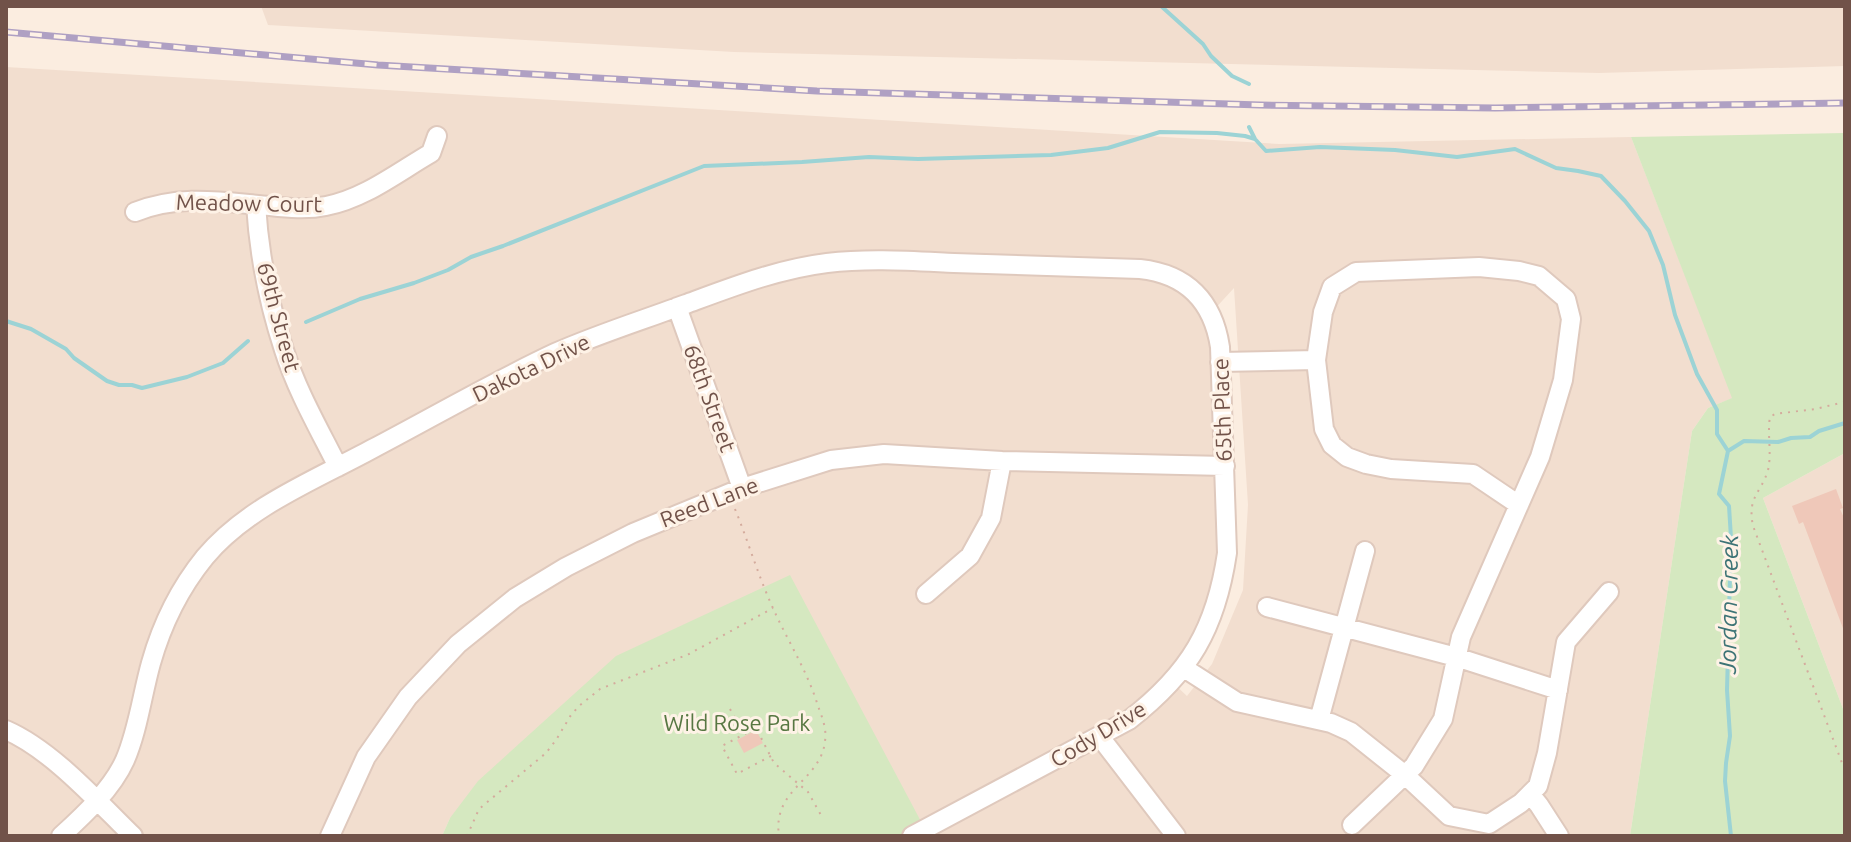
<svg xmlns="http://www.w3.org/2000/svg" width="1851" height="842" font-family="Ubuntu,sans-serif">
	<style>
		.residential { fill: #f2decf; fill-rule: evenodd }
		.green { fill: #d5e8c0 }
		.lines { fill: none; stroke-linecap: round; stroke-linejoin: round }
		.stream { stroke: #9cd3d5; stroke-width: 4 }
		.building { fill: #efc8b9 }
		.minor-casing { stroke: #dfc9bd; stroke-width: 22 }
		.path { stroke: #d4ab9d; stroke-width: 2; stroke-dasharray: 2 6; stroke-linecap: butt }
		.minor { stroke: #fff; stroke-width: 18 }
		.rail-casing { stroke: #afa0c3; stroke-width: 7 }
		.rail { stroke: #fef2e6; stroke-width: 4; stroke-dasharray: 12; stroke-linecap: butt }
		.labels { text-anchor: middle; stroke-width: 6; stroke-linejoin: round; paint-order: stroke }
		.street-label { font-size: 22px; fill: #715249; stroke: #fef2e6 }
		.park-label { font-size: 22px; fill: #577742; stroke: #fef2e6 }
		.water-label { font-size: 24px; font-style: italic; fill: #3d7476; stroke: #fef2e6 }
	</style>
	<rect width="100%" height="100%" fill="#fbede0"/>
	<path class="residential" d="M261,6h1584v60l-246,7 -865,-21 -466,-27z
		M6,67l1273,77 352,-7 102,261 -25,10 -16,23 -62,405h-718l-462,-18 -8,18h-436zM1234,288l14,217 -5,85 -31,74 -25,32 -15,-14 12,-14 43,-115 -16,-240z
		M1845,453v261l-82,-216z"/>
	<path class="green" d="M1845,133v320l-82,45 82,216v122h-215l62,-405 16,-23 24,-10 -101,-261z
		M790,575l135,254 -13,7h-470l8,-18 28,-37 138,-125z"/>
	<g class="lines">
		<path class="stream" d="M1161,6l42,38 8,12 21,20 17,8
			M1249,127l6,12 11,12 54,-4 75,3 62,7 58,-8 41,19 22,3 23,5 24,25 24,30 14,34 12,50 22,59 20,36v24l11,17
			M6,321l25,8 35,20 8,9 33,23 12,4h13l10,3 45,-11 36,-14 25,-22
			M306,322l54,-23 54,-16 34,-13 23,-13 32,-11 201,-80 98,-4 67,-5 49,2 133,-4 57,-7 52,-16 57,1 28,3 10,3
			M1731,836l-6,-55 1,-18 4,-27 -3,-46 4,-152 -2,-32 -10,-12 9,-43 16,-10 34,1 13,-4 19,-1 9,-6 26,-8"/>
	</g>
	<path class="building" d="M1836,489l7,19 -3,1 5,11 -1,111 -41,-109 -4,2 -7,-18z
		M756,730l7,13 -19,10 -7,-13z"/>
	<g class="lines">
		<g class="minor-casing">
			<path id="minor" d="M256,205c3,49 13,99 28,145 13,41 35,79 54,117
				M135,212c46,-18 87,-10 135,-6 18,2 37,4 56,0 38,-7 72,-34 105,-53l6,-17
				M677,307l65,181
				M1316,360l8,69 8,16 15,12 19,7 25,5 82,5 46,31
				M1220,362l96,-2 7,-48 9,-25 24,-15 123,-5 40,4 20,5 27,23 5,20 -8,61 -23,77 -79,180 -18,82 -29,47 -62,59
				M926,594l44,-38 21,-38 11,-57
				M1267,607l189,50 102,33
				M1184,668l53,34 94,21 20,9 54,43 44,41 40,8 32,-21 17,-17 9,-33 19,-111 43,-50
				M1319,720l46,-169
				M6,730c46,20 91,71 127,106
				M1100,737l76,99
				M1530,794l9,11 20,31
				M61,836c23,-21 51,-47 64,-76 13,-30 17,-65 26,-97 11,-39 28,-74 54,-106 43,-51 110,-77 167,-108 61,-32 121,-67 183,-96 43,-19 88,-33 131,-49 46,-17 92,-35 141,-41 42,-5 84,-2 127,0 62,2 124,4 186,6 47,5 73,32 80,78l7,206c-11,75 -37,120 -98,167l-217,116
				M330,836l36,-79 42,-60 50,-53 57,-46 51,-31 67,-34 109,-45 89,-28 53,-6 118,7 223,5"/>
		</g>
		<path class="path" d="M1845,402l-30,7 -40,5 -5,3c-3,17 2,36 -2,53 -7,24 -21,26 -15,56l92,245
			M735,509c13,32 23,66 37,97 15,34 35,64 46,100 4,11 9,23 7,35 -4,40 -53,47 -46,95
			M730,709l13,24
			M771,756l-34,18 -15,-28 34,-18 18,35 34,29 14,25
			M467,836l12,-27 67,-56 10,-13 15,-25 8,-9 21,-17 89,-35 84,-46"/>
		<use href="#minor" class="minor"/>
		<g class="rail-casing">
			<path id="rail" d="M6,32l372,33 439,26 443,14 235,3 350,-5"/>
		</g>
		<use href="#rail" class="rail"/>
	</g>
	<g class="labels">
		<g class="street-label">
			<text transform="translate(249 203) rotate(1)" y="8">Meadow Court</text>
			<text transform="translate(279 317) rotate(75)" y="8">69th Street</text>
			<text transform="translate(531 368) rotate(-26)" y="8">Dakota Drive</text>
			<text transform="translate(710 398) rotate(70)" y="8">68th Street</text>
			<text transform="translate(1222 410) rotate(-92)" y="8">65th Place</text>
			<text transform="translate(709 502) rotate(-21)" y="8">Reed Lane</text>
			<text transform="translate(1098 734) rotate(-31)" y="8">Cody Drive</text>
		</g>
		<g class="park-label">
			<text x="737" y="731">Wild Rose Park</text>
		</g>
		<g class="water-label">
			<text transform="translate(1729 604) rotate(-89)" y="8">Jordan Creek</text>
		</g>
	</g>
	<rect width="1851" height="842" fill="none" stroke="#715249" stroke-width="16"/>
</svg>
